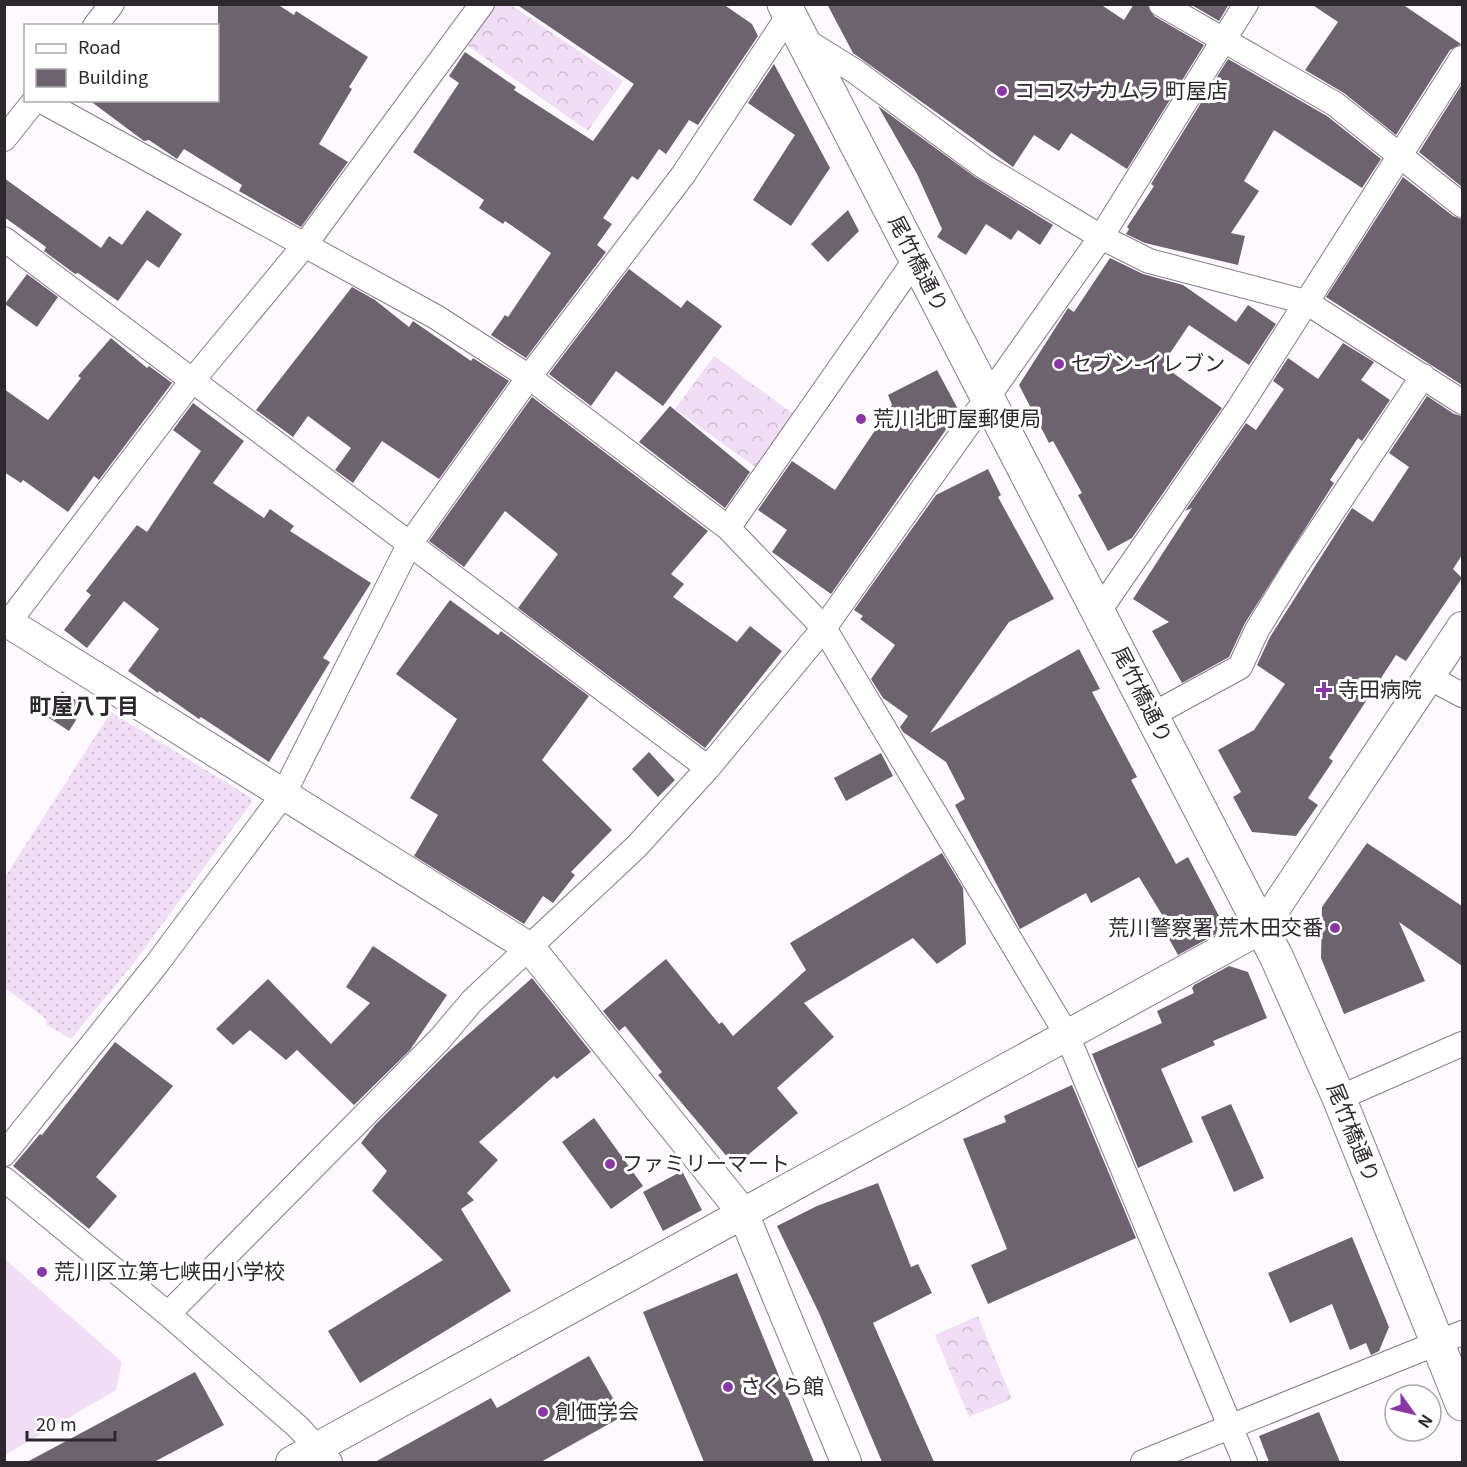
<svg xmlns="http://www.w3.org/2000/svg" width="1467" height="1467" font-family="Georgia,'Noto Sans JP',serif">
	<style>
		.grass { fill: url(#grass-dots) }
		.forest { fill: url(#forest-crowns) }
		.pitch { fill: #efdef6 }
		.building { fill: #6c636f }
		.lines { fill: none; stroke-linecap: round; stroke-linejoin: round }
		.minor-casing { stroke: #847b88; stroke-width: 26 }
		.tertiary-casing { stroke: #847b88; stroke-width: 32 }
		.primary-casing { stroke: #847b88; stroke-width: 35 }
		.minor { stroke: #fff; stroke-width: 24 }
		.tertiary { stroke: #fff; stroke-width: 30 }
		.primary { stroke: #fff; stroke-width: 33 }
		.poi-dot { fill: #8a37a6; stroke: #fff; stroke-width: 2 }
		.labels { text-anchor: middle; stroke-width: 6; stroke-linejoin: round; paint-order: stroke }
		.poi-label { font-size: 21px; fill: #2c282d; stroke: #fff; text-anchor: start }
		.street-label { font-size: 21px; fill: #2c282d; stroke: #fff }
		.neighbourhood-label { font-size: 22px; font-weight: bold; fill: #2c282d; stroke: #fff }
	</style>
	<defs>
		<pattern id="grass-dots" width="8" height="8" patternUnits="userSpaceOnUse" patternTransform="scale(1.5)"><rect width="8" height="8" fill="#efdef6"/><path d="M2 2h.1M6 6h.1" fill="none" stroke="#cdbed3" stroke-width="1.8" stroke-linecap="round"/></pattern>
		<pattern id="forest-crowns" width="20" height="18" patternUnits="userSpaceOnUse" patternTransform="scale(1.5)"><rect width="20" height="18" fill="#efdef6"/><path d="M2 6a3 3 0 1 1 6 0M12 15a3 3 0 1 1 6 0" fill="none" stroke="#cdbed3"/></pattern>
	</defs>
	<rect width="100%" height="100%" fill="#fdf9ff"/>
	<path class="grass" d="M111,712l139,85 2,5 -119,162 -62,75 -24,-14 -2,-7 -40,-30v-111z"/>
	<path class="forest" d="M494,5h17l112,76 -35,50 -123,-87z
		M714,356l82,60 -38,53 -83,-60z
		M978,1316l34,83 -43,18 -34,-82z"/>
	<path class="pitch" d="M6,1260l116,102 -6,28 -111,65z"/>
	<path class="building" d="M218,4h59l17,11 2,-4 72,46 -19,30 3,2 -33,55 29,18 -47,65 -62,-36 3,-6 -58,-36 -7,10 -28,-19 -5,1 -55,-41h129z
		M516,4h207l29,20 6,12 -60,89 -9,-5 -23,34 -7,-5 -21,31 -6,-4 -29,42 9,6 -15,21 9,7 -80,106 -35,-23 14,-20 3,2 43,-64 -46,-32 -2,3 -24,-16 5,-8 -71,-48 46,-69 -10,-7 16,-24 51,35 -2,3 79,51 41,-57z
		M827,4h273l24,16 10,-16h13l7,12 50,29 -77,124 -56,-36 -12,18 -25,-16 -21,32 -160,-114z
		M1190,4h39l-10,17z
		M1311,4h91l59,40 -11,6 -54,85 -52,-42 -39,-23 33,-48z
		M1228,59l99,57 54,43 -19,29 -88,-58 -30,51 15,10 -28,42 14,3 -7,29 -93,-22 -19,-9 3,-5 -2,-2 27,-41 -3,-2z
		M774,64l56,104 -39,58 -38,-26 42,-65 -47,-32z
		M1462,84v103l-43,-35z
		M878,106l97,71 78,48 -13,20 -22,-15 -7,10 -25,-16 -20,31 -29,-18 5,-8 -25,-55z
		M1403,177l50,39 9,3v166l-136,-88z
		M4,178l97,70 8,-12 13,9 25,-35 35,24 -23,34 -12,-8 -29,41 -40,-28 -3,1 -31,-23 2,-4 -42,-30z
		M848,210l11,21 -31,31 -17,-18z
		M1110,258l33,16 40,11 53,37 12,-17 28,19 -27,41 -60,-40 -27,40 60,43 -90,130 -24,13 -30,-56 4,-2 -29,-52 -4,2 -30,-58 49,-77 6,4z
		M629,269l52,39 6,-8 35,26 -59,80 -47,-35 -25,35 -42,-32z
		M27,274l31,23 -21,30 -32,-23z
		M352,287l23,13 34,27 4,-6 58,40 2,-3 36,23 -70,98 -57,-38 -29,42 -18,-13 16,-22 -43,-32 -15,21 -37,-27z
		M111,338l36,30 2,-2 23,17 -73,97 -5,-4 -26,36 -45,-32 -2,3 -17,-11v-83l44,31 33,-42 -3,-2z
		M1343,343l31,19 -13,18 29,20 -28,41 -4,-3 -28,42 4,3 -89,140 -16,34 -47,26 -30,-52 17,-9 -36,-23 59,-91 -7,3 61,-88 10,7 28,-41 -11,-8 15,-23 30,21z
		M937,370l22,41 -128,183 -59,-42 15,-22 -29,-20 34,-49 43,29 57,-85 -4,-10z
		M1427,396l27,18 8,2v139l-9,14 9,9 -56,83 -10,-6 -67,103 4,3 -25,37 10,7 -22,31 -44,-4 -19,-35 8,-5 -23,-42 36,-20 31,-46 -28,-19 13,-28 82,-129 21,14 36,-55 -20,-14z
		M532,397l176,134 -37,43 13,10 -11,13 64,45 13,-16 32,25 -77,97 -187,-140 40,-54 -53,-43 -41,56 -35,-26z
		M193,403l51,38 -31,42 51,35 6,-9 24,17 -4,5 81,52 -48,75 7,4 -61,100 -68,-45 -2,2 -40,-28 -1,2 -30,-22 31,-42 -35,-28 -37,47 -23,-18 27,-35 -5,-4 51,-66 10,7 54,-81 -28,-21z
		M670,406l80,66 -25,36 -86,-66z
		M988,469l13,26 -3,2 56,102 -45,23 -79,111 149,-84 21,40 -8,3 45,85 -6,3 45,84 12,-7 32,61 -4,16 -38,21 -19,-34 5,-3 -25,-41 -48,26 -5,-10 -66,36 -65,-124 10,-6 -19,-37 -43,-30 -3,-5 8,-11 -25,-18 -12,-19 24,-34 -35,-26 3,-3 -9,-6 82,-115z
		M450,600l48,35 3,-4 88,65 -47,64 70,70 -41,42 4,3 -22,28 -10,-7 -19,28 -110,-68 24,-41 -28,-17 47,-79 -61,-45z
		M62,691l23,15 -16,25 -23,-15z
		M649,752l26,28 -17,17 -26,-28z
		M881,753l12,23 -47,25 -12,-23z
		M1367,843l95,63v60l-63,-44 26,59 -81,33 -23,-56 1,-51z
		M942,853l21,35 3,56 -29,20 -24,-26 -109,65 30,34 -57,51 21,25 -63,53 -77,-91 4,-3 -37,-46 -6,5 -16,-20 63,-52 53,65 3,-2 11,14 73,-66 -16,-27z
		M373,946l74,49 -37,55 -56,55 -57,-55 -11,10 -36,-30 -17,15 -17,-16 52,-50 63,65 39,-41 -24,-16z
		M1229,966l19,6 19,46 -54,23 2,4 -54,24 32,73 -55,26 -46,-114 70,-31 -5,-12 37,-18 -2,-5 2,-3z
		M532,978l59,74 -34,27 -3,-3 -75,66 19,18 -31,33 7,7 -13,9 50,82 -151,92 -32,-52 115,-71 -71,-69 15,-20 -26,-28 14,-18 72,-72z
		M115,1042l58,44 -77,91 21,19 -28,33 -76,-63 27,-32 2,1z
		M1072,1085l64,153 -148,66 -17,-39 36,-16 -44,-110 43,-17 -2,-6z
		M1231,1104l33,74 -30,14 -33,-75z
		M594,1118l49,68 -32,23 -49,-67z
		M682,1171l20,39 -39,21 -20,-39z
		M878,1183l33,84 7,-3 14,29 -59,30 61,139h-52l-63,-149 -42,-87 40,-20z
		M1352,1237l37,90 -10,24 -8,4 -5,-12 -16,7 -18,-46 -42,19 -22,-50z
		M737,1273l77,189h-110l-61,-150z
		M589,1356l34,60 -82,46h-166l116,-64 6,10z
		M195,1372l29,53 -70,37h-127z
		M1319,1412l21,50h-71l-10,-26z"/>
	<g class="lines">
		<g class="minor-casing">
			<path id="minor" d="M1161,4l174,100 127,101
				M95,26l17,-22
				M803,39l53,33 127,94 118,71 48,24 157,41 156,100
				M40,100l396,217 93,60 199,151 96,100 243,407 178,427
				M4,139l31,-39
				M4,239l704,529
				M728,528l188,-269
				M1099,611l140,-203 223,-350
				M8,623l184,-242 112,-135 178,-242
				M1430,678l32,17
				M1152,715l88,-48 17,-37 40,-65 126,-189
				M1339,1098l123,-54
				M4,1154l152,-189 127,-170 126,-250 120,-168 154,-202 106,-160
				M4,1179l164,135 130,113 32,35
				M168,1314l272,-275 32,-38 165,-155 71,-78 116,-140 277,-391 145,-233
				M1143,1462l319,-129"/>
		</g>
		<g class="tertiary-casing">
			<path id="tertiary" d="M4,620l526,328 213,265 103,249
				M291,1462l971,-534 200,-301"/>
		</g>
		<g class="primary-casing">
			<path id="primary" d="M784,4l493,954 62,140 123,306"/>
		</g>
		<use href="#minor" class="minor"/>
		<use href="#tertiary" class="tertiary"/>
		<use href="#primary" class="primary"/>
	</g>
	<g class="poi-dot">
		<circle cx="1002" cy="91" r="6"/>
		<circle cx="1059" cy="364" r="6"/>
		<circle cx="861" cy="419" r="6"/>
		<path d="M1321 681h6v6h6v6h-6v6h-6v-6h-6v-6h6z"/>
		<circle cx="1335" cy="928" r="6"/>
		<circle cx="610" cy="1164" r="6"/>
		<circle cx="42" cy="1272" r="6"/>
		<circle cx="728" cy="1387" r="6"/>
		<circle cx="543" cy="1412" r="6"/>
	</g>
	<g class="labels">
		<g class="poi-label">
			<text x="1014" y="98">ココスナカムラ 町屋店</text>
			<text x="1071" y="371">セブン-イレブン</text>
			<text x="873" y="426">荒川北町屋郵便局</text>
			<text x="1338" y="697">寺田病院</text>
			<text x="1323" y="935" text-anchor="end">荒川警察署 荒木田交番</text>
			<text x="622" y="1171">ファミリーマート</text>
			<text x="54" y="1279">荒川区立第七峡田小学校</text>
			<text x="740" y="1394">さくら館</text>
			<text x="555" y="1419">創価学会</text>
		</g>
		<g class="street-label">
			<text transform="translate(918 264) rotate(63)" y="7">尾竹橋通り</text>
			<text transform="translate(1142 695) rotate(63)" y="7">尾竹橋通り</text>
			<text transform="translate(1353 1133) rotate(68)" y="7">尾竹橋通り</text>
		</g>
		<g class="neighbourhood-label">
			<text x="84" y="714">町屋八丁目</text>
		</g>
	</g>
	<rect width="1467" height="1467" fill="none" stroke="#2c282d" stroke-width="12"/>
	<rect x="24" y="24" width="195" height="78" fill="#ffffff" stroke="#aba9ab" stroke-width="1.5"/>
	<rect x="36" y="44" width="30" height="9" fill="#ffffff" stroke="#aba9ab" stroke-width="1.5"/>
	<text x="78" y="54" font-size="18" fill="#2c282d">Road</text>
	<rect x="36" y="69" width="30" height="18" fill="#6c636f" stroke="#aba9ab" stroke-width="1.5"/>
	<text x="78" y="84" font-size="18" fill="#2c282d">Building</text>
	<g transform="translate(1413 1413) rotate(124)"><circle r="28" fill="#ffffff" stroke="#aba9ab" stroke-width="1.5"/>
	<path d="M0-4.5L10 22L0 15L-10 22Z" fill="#8a37a6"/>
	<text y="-9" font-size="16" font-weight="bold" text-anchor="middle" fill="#2c282d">N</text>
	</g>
	<path d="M27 1431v9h88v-9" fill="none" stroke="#2c282d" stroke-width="3"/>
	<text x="36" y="1431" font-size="18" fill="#2c282d" stroke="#ffffff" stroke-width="4.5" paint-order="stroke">20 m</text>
</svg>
